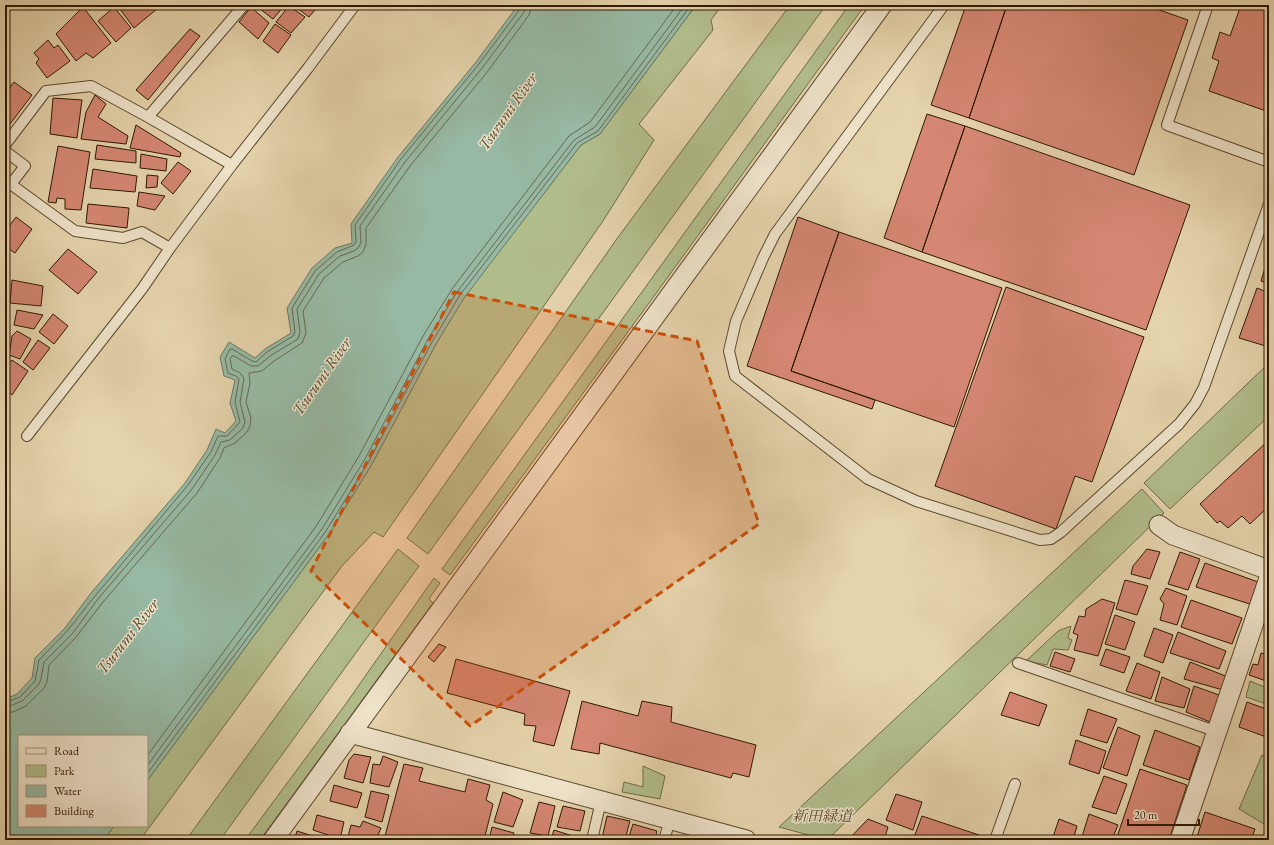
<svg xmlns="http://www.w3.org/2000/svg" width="1274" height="845" font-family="'EB Garamond','Noto Serif JP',serif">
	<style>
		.green { fill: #b2bd8c; stroke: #706b46 }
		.water { fill: #97b9a4; stroke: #6d7962 }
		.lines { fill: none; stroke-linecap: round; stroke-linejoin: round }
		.shore { stroke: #636952; stroke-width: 1 }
		.building { fill: #d58773; stroke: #2f1900 }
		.lane-casing { stroke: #5c482b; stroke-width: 12 }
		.street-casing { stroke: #5c482b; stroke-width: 21 }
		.lane { stroke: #eee2c9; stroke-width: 10 }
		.street { stroke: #eee2c9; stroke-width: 19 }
		.marked { fill: #cc4f0a; fill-opacity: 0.2; stroke: #cc4f0a; stroke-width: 3; stroke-dasharray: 8 5; stroke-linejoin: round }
		.labels { text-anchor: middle; stroke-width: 3; stroke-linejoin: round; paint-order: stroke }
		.park-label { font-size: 15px; font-style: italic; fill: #564a2a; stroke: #eee2c9 }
		.water-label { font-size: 16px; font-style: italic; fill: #4e4931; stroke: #eee2c9 }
	</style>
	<rect width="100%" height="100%" fill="#e5d3ac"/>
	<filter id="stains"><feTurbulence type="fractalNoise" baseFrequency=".005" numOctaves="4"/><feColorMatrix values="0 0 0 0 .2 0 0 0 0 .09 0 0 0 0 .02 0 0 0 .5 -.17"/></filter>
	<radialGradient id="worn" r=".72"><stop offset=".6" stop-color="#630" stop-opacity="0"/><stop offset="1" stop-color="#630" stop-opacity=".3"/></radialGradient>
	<path class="green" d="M696,5h26l-11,15 2,10 -74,94 15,16 -51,81 -220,316 -9,-5 -32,34 -202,274h-36l10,-14h33v-45l182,-247 43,-70 64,-120 28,-47 117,-152 19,-11z
		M790,5h36l-398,549 -21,-16 209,-298z
		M849,5h16l-213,294 -202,276 -8,-6z
		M1269,363v53l-99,93 -26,-26z
		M1142,489l22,24 -337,327 -48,-13z
		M398,549l21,17 -199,274h-34z
		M434,578l6,5 -11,16 4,4 -173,237h-15l100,-135z
		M1071,626l-3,12 4,2 -4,10 -15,-1 -6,16 -21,-4 32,-30z
		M1250,681l19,8v16l-23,-8z
		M1262,755l7,3v69l-30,-18z
		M643,766l22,10 -5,23 -38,-7 2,-10 19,5z"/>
	<path class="water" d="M518,5h178l-96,129 -19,11 -117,153 -28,46 -64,120 -43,70 -182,247v-45h-128v90h95l-10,14h-99v-149l3,7 9,-4 15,-16 3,-20 30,-30 26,-35 94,-110 22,-33 9,-21 9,4 11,-12 -6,-18 5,-23 -11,-4 -4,-19 9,-15 26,16 10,-9 26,-16 -4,-25 25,-40 23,-20 17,-5 -1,-19 47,-67 78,-95z"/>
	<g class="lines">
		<path class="shore" d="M5,700l4,1 11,-4 15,-16 4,-21 29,-30 27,-34 93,-111 23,-33 7,-16h9l13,-14 -5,-20 4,-23 -3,-3 -8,-3 -3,-14 5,-10h2l20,12 4,1 11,-10 26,-16 2,-4 -3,-24 23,-37 22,-19 17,-7 2,-3 -1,-17 46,-66 78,-95 41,-55 1,-4
			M5,706h5l12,-5 17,-17 2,-5 3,-17 28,-28 26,-35 94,-110 23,-34 6,-13 9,-2 13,-12 2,-6 -5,-20 4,-24 -4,-5 -8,-4 -2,-10 2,-3h2l17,10h7l12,-10 28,-17 2,-7 -3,-23 22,-35 21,-18 14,-5 4,-3 3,-5 -1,-17 45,-64 78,-95 41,-55 2,-7
			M5,712h8l13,-6 18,-18 3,-6 2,-17 27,-28 27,-35 94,-109 23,-35 4,-10 11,-5 12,-11 3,-6 1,-8 -5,-16 4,-19 -1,-10 13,-2 12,-10 28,-18 4,-10 -3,-22 21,-33 19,-16 15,-6 5,-4 3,-8v-16l44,-62 78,-95 41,-56 3,-10
			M147,756l170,-231 42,-69 64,-120 29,-47 117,-153 21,-14 87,-117
			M147,766l175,-237 43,-70 63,-120 29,-47 117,-152 21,-13 90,-122
			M147,774l179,-243 43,-70 63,-119 28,-47 117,-152 21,-12 93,-126"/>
	</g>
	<path class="building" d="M117,5h39l2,3 -24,20z
		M255,5h30l-12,14z
		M293,5h26l-10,12z
		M966,5h41l-38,113 -38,-13z
		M1007,5h138l43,15 -54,155 -165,-57z
		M1241,5h28v107l-60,-21 10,-30 -7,-3 8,-26 10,4z
		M289,6l16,11 -14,16 -15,-11z
		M83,7l28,36 -18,15 -7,-5 -10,8 -20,-27z
		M114,7l17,21 -15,14 -18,-21z
		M251,7l18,16 -11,16 -19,-17z
		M275,24l16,11 -13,18 -15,-12z
		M190,29l10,7 -52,64 -12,-10z
		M48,40l6,8 4,-3 12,16 -23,17 -11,-15 3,-4 -5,-6z
		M14,82l18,13 -25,33 -2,-2v-32z
		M95,95l11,9 -8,13 30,19 -2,8 -45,-5 5,-27z
		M53,98l29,2 -5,38 -27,-4z
		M927,114l38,12 -43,126 -38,-14z
		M136,125l45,28 -1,4 -50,-9z
		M965,126l225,79 -44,125 -224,-78z
		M97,145l39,6v12l-41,-4z
		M58,146l32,6 -9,58 -16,-1v-10l-8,-1 -1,5 -8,-1z
		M141,154l26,5 -1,12 -26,-3z
		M178,162l13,9 -18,23 -12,-11z
		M93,169l44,7 -2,16 -45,-4z
		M147,175l11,1 -1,11 -11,1z
		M139,192l26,4 -10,14 -18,-4z
		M88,204l41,4 -2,20 -41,-5z
		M16,217l16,12 -17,24 -10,-7v-19l2,2z
		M798,217l41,15 -48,139 84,29 -3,9 -125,-43z
		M839,232l163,56 -48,139 -163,-56z
		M68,249l29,23 -19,22 -29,-24z
		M1269,255v29l-8,-3z
		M12,280l31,6 -2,20 -31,-3z
		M1006,287l138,50 -52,145 -17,-6 -19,53 -121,-43z
		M1257,288l12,5v54l-30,-9z
		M17,310l26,5 -9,14 -20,-4z
		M53,314l15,12 -14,18 -15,-12z
		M17,331l14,8 -11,20 -11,-4 3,-19z
		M38,340l12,8 -17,22 -10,-8z
		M12,360l16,11 -16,24 -7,-7v-19z
		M1269,440v66l-19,18 -8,-8 -14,12 -8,-7 -3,2 -17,-19z
		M1147,549l13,3 -10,27 -19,-5 2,-8z
		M1180,552l20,7 -12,31 -20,-6z
		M1205,563l56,20 -8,22 -57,-18z
		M1125,580l23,6 -11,29 -21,-6z
		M1166,588l21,8 -10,29 -17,-5 4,-16 -4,-5z
		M1102,599l13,4 -17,53 -24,-6 4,-15 -5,-2 6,-17 6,1 1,-8z
		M1191,600l51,18 -10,26 -51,-17z
		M1115,615l20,7 -10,28 -20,-6z
		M1154,628l19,7 -10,28 -19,-7z
		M1178,632l48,19 -7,18 -49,-16z
		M439,644l7,3 -12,15 -6,-5z
		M1106,649l24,8 -6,16 -24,-8z
		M1055,652l20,7 -5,13 -20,-6z
		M1261,653l8,2v27l-20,-7 4,-11 5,1z
		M456,659l114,32 -16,55 -21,-5 3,-15 -12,-1 1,-11 -78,-21z
		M1190,662l38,15 -5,13 -39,-11z
		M1137,663l23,9 -9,27 -25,-8z
		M1162,677l28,12 -6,19 -29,-7z
		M1194,686l25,9 -9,27 -24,-10z
		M1010,692l37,13 -8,21 -38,-11z
		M582,701l56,15 4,-15 30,6 -1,15 85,23 -7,32 -16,-4 -2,5 -131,-35 -1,11 -28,-5z
		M1247,702l22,8v28l-30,-11z
		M1088,709l29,10 -10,24 -27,-8z
		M1118,727l22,9 -13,40 -24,-8z
		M1155,730l45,17 -11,33 -46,-15z
		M1076,740l30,11 -7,23 -30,-10z
		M354,754l17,3 -8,26 -19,-5 5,-18z
		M383,756l15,6 -9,25 -19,-4 3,-19 7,1z
		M404,764l19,4 -4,13 46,11 3,-13 22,6 -4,15 7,4 -9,36h-100z
		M1140,769l47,16 -18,55h-53z
		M1104,776l23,8 -11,30 -24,-7z
		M334,785l28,8 -5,15 -27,-7z
		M371,791l18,4 -7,27 -17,-5z
		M503,792l20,8 -10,27 -19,-5z
		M896,794l26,8 -9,28 -27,-10z
		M539,802l16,4 -7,30 -18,-3z
		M563,806l22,5 -5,20 -23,-4z
		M1205,812l50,17 -4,11h-55z
		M1089,814l29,11 -6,15h-31z
		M317,815l27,7 -4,17 -27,-9z
		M607,816l23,5 -5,19h-15l-8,-2z
		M922,816l63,21 -1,3h-71z
		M868,819l20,8 -4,13h-36z
		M1059,819l18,7 -4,14h-21z
		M363,821l18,7 -5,12h-29l4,-15 9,2z
		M633,824l24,7 -2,9h-27z
		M492,827l22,6 -2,7h-23z
		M554,830l22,7v3h-25z
		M297,831l25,8v1h-28z"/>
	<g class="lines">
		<g class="lane-casing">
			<path id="lane" d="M944,5l-169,229 -12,24 -27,63 -7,30 6,25 133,103 48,22 124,39 11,-1 10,-7 118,-108 16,-20 9,-17 65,-183
				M1208,5l-41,120 102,37
				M148,117l96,-112
				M5,145l41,-54 45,-5 57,31 84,48
				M5,151l20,15 -14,18
				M5,180l70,51 48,7 19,-6 28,16
				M27,436l115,-147 28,-41 62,-83 76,-97 47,-63
				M1018,663l200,69
				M592,840l9,-39
				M664,840l6,-20
				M995,840l20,-56"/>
		</g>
		<g class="street-casing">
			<path id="street" d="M1159,525l14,10 96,35
				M350,733l396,107
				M273,840l609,-835
				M1180,840l89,-262"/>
		</g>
		<use href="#lane" class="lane"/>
		<use href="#street" class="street"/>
	</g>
	<path class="marked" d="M454,292l243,49 62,183 -289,202 -159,-155z"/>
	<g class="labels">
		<g class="park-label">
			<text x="822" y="821">新田緑道</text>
		</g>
		<g class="water-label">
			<text transform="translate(507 111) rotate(-55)" y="6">Tsurumi River</text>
			<text transform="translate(321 376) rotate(-55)" y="6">Tsurumi River</text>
			<text transform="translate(127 636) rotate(-52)" y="6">Tsurumi River</text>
		</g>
	</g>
	<rect width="1274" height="845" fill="none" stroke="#e5d3ac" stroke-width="20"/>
	<rect x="6" y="6" width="1262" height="833" fill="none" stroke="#2f1900" stroke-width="2"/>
	<rect x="10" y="10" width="1254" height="825" fill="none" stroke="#2f1900"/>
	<rect x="18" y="735" width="130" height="92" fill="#eee2c9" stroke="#a29279"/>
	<rect x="26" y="748" width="20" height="6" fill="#eee2c9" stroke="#a29279"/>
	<text x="54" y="755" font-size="12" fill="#2f1900">Road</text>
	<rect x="26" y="765" width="20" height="12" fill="#b2bd8c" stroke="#a29279"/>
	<text x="54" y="775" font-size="12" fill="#2f1900">Park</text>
	<rect x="26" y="785" width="20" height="12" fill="#97b9a4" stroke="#a29279"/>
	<text x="54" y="795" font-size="12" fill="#2f1900">Water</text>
	<rect x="26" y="805" width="20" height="12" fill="#d58773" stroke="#a29279"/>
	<text x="54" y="815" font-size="12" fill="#2f1900">Building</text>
	<path d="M1128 819v6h71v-6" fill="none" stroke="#2f1900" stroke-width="2"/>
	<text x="1134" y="819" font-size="12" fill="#2f1900" stroke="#eee2c9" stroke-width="3" paint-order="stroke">20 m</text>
	<rect width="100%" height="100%" filter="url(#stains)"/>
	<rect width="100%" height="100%" fill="url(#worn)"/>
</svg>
